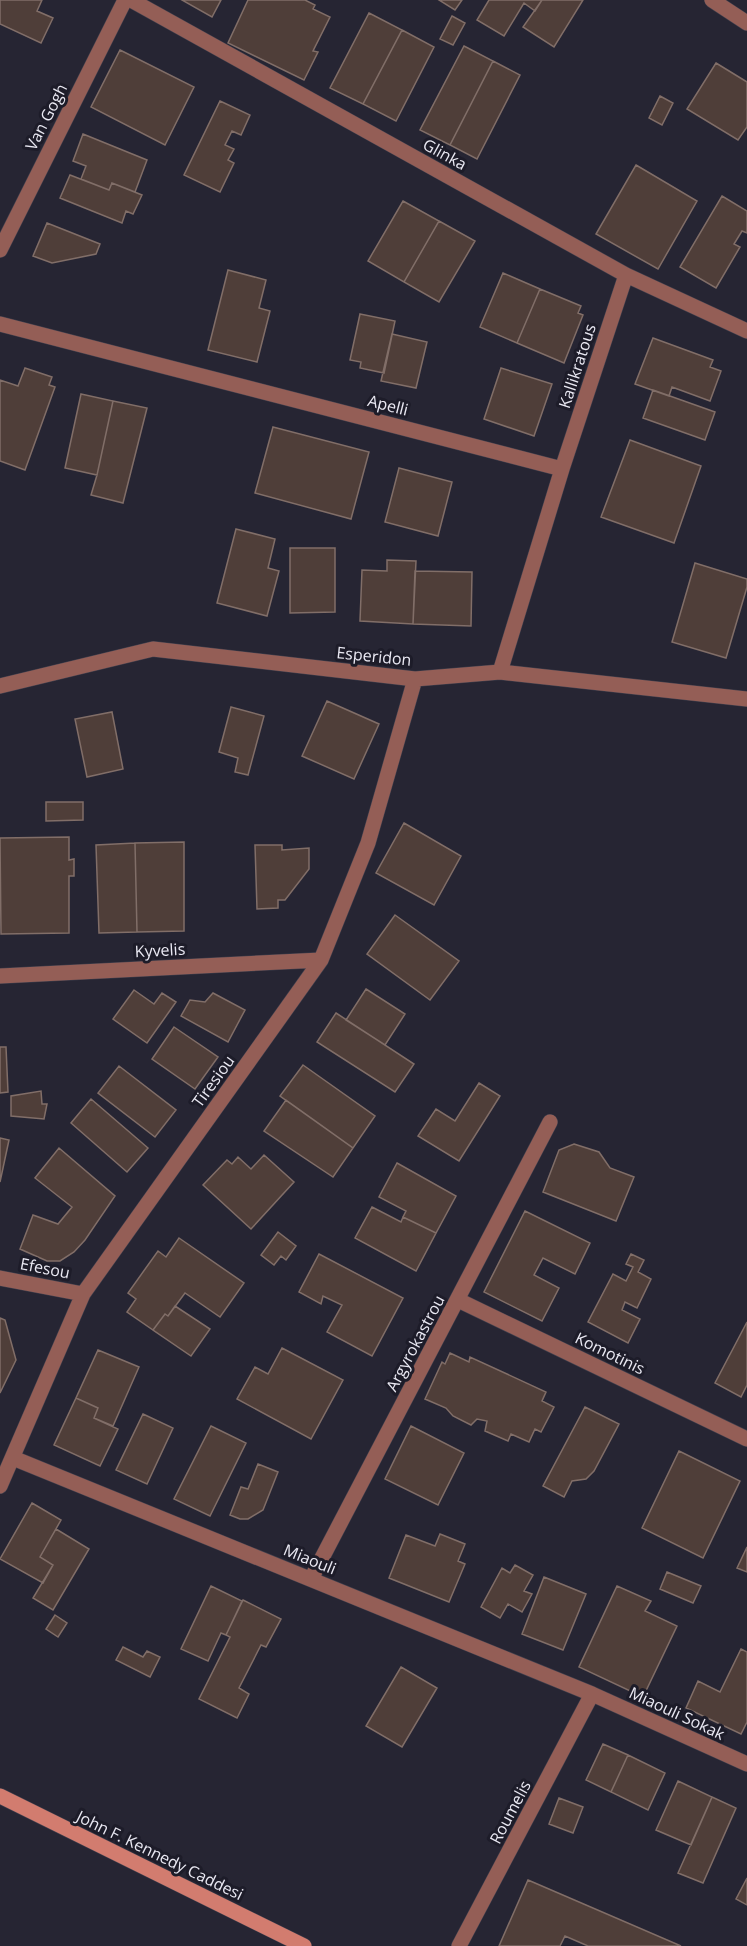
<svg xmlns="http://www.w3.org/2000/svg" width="747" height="1946" font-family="'Open Sans',sans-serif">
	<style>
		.building { fill: #4f3e39; stroke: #816e68; stroke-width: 1.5 }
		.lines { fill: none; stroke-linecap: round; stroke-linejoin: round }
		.street-casing { stroke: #41404e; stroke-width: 16 }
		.secondary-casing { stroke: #41404e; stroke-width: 16 }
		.street { stroke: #945e56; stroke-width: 15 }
		.secondary { stroke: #d27c6f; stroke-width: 15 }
		.labels { text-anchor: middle; stroke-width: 6; stroke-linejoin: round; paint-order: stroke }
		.street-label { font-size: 16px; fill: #eae9f3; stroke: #1d1c29 }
	</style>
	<rect width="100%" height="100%" fill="#262533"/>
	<path class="building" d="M0,0h42l-5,11 16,7 -12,25 -41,-19z
		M182,0h39l-9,17z
		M248,0h57l10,5 -2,4 17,8 -17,34 5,1 -14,28 -76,-37z
		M439,0h23l-7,10z
		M489,0h53l-7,11 -11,-8 -20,33 -27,-16z
		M542,0h41l-29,47 -31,-20z
		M369,13l33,17 -39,74 -33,-16z
		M452,16l13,7 -12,22 -13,-6z
		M402,30l32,17 -38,74 -33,-17z
		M464,46l29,15 -43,84 -30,-15z
		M120,50l74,37 -29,58 -74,-38z
		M493,61l27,14 -43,84 -27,-14z
		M716,63l31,19v45l-9,13 -51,-31z
		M660,96l13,7 -11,22 -13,-7z
		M220,101l30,14 -9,20 -9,-4 -7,14 9,4 -6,11 6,3 -14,29 -36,-17z
		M83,134l64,26 -12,32 -23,-9 -3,7 -28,-11 5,-13 -13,-5z
		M636,165l61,36 -39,68 -62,-35z
		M70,175l39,15 3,-7 30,12 -9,19 -7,-3 -4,12 -62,-25z
		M722,196l25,15v22l-5,-2 -8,13 6,3 -24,41 -36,-21z
		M403,201l36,20 -35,61 -36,-21z
		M439,221l36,20 -36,61 -35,-20z
		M47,223l53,21 -4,10 -44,9 -19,-7z
		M228,270l38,10 -7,28 11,3 -13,51 -49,-12z
		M503,273l37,16 -23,54 -37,-16z
		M540,289l41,17 -3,7 5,2 -19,48 -47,-20z
		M360,314l35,7 -11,52 -24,-5 1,-6 -11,-2z
		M392,334l35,8 -11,46 -35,-7z
		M653,338l60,22 -3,7 11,4 -11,30 -38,-14 -3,9 -34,-12z
		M25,368l27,9 -3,8 6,2 -30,83 -25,-9v-81l18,6z
		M501,368l51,16 -18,52 -50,-17z
		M653,390l62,22 -10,28 -62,-22z
		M81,394l32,7 -16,74 -32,-7z
		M113,401l34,7 -24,95 -32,-8 6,-20z
		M273,427l96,25 -18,67 -96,-26z
		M630,440l71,26 -27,77 -73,-26z
		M399,468l53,14 -14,54 -53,-14z
		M236,529l39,10 -7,29 11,3 -12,45 -50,-13z
		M290,548h45v64l-45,1z
		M387,560l29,1 -3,63 -53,-3 2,-51 25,1z
		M695,563l52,16v8l-21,71 -54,-16z
		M415,571l57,1 -1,54 -58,-2z
		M327,701l52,23 -25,55 -52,-23z
		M231,707l33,9 -16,59 -13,-3 3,-14 -19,-6z
		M112,712l11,57 -36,8 -12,-58z
		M46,802h37v18l-37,1z
		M404,823l57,33 -27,49 -58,-32z
		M69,837v23l5,-1v17h-5v57l-68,1 -1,-96z
		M184,842v89l-47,1 -2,-89z
		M135,843l2,89 -38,1 -3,-88z
		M255,845h27v5l27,-2v21l-24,31h-7v8l-21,1z
		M395,915l64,46 -29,39 -63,-46z
		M366,989l39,25 -20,31 -39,-25z
		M134,990l20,14 8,-11 14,9 -29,41 -34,-24z
		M213,993l32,17 -17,32 -47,-26 9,-16 15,2z
		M336,1013l78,51 -19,28 -78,-50z
		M174,1027l44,30 -23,32 -43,-30z
		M0,1047h6l2,45 -8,1z
		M303,1065l72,51 -22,32 -73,-52z
		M119,1066l57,44 -21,27 -57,-44z
		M479,1083l21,13 -41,65 -41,-25 18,-27 19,12z
		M41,1091l1,13h5l-3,15 -33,-3v-20z
		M91,1099l57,49 -21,24 -56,-49z
		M286,1100l67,48 -20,29 -69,-46z
		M0,1138l9,2 -9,42z
		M574,1144l25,8 11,16 24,9 -18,44 -73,-29 16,-42z
		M59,1148l56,48 -30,44 -11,12 -14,9h-13l-27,-12 13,-34 25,9 14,-17 -37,-29z
		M264,1155l30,27 -43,47 -48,-44 24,-25 5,4 6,-7 13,12z
		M397,1163l59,33 -20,37 -33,-16 3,-6 -27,-14z
		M372,1207l29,15 2,-5 33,16 -20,38 -61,-33z
		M525,1211l65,32 -15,31 -32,-16 -9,17 25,13 -17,33 -58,-29z
		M278,1232l18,14 -10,14 -5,-4 -7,9 -13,-10z
		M179,1238l65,45 -24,34 -35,-24 -17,23 -3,-2 -12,16 -26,-18 9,-13 -8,-6 30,-42 8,6z
		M319,1254l84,44 -31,58 -45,-24 15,-27 -19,-9 -2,8 -22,-12z
		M631,1254l13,6 -6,12 13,7 -14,29 -12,-6 -3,8 18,9 -12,24 -40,-21 25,-48 13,7 7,-14 -7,-3z
		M175,1306l35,23 -19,27 -38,-26 12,-16 3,2z
		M0,1318l5,2 11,40 -16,33z
		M747,1322v63l-6,12 -26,-14z
		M282,1348l61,32 -32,59 -74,-40 18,-32 13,7z
		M98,1350l41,17 -26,59 -19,-8 4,-10 -22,-10z
		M450,1353l19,9 1,-5 76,35 -4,9 12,6 -13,25 -6,-3 -6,13 -18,-8 -3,7 -23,-10 2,-10 -10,-2 -6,6 -18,-9 -7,-8 -21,-9 17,-37 3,2z
		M76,1398l22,10 -4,10 24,11 -18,37 -46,-21z
		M585,1407l34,17 -25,47 -8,8 -14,2 -8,16 -21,-11z
		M143,1414l30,14 -26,56 -31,-14z
		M211,1426l35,17 -36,73 -36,-17z
		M411,1426l53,27 -26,52 -53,-26z
		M679,1451l61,30 -37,77 -61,-30z
		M258,1464l20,8 -15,38 -15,9h-8l-10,-4 11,-28 7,2z
		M32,1503l29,17 -21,37 13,8 -10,18 -43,-24z
		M56,1529l33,20 -36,61 -20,-12 20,-33 -13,-8z
		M440,1534l25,10 -7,17 7,3 -16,38 -60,-24 17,-43 29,11z
		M747,1547v25l-10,-4z
		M515,1565l18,10 -9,16 8,3 -10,18 -14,-8 -8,14 -19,-11 21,-39 8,5z
		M667,1572l34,14 -8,17 -33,-14z
		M544,1577l42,17 -23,56 -41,-16z
		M211,1586l31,15 -16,34 -5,-2 -13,28 -27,-12z
		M617,1586l34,15 -6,10 32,15 -34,71 -64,-30z
		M243,1600l38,19 -15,28 -5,-2 -22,43 10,6 -12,24 -38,-19 31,-62 -4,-2z
		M55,1615l12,8 -9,14 -12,-8z
		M123,1647l20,10 4,-6 13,6 -10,20 -34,-17z
		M741,1649l6,3v70l-6,12 -55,-26 12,-27 22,11z
		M401,1667l36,21 -35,59 -36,-21z
		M603,1744l25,11 -17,37 -25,-12z
		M628,1755l37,18 -17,37 -37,-18z
		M678,1781l34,16 -21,48 -35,-15z
		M712,1797l24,11 -33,75 -25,-10z
		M559,1798l24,9 -10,26 -24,-9z
		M747,1878v27l-11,-6z
		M528,1880l153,66h-93l-23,-10 -5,10h-61z"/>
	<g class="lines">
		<g class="street-casing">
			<path id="street" d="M131,0l495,275 121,56
				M712,0l35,23
				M0,250l125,-250
				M0,324l562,145 -62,203
				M562,469l64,-194
				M0,686l153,-37 262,30 85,-7 247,27
				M0,976l321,-16
				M0,1278l83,16
				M458,1300l289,139
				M13,1458l579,236 155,70
				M0,1486l83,-192 238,-334 47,-117 47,-164
				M311,1579l239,-457
				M459,1946l133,-252"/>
		</g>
		<g class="secondary-casing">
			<path id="secondary" d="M0,1796l304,150"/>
		</g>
		<use href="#street" class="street"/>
		<use href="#secondary" class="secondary"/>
	</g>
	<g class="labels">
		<g class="street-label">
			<text transform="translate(46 117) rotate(-63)" y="6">Van Gogh</text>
			<text transform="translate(445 154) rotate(29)" y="6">Glinka</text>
			<text transform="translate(577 366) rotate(-72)" y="6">Kallikratous</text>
			<text transform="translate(388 405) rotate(14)" y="6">Apelli</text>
			<text transform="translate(374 656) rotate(6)" y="6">Esperidon</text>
			<text transform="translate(160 950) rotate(-3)" y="6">Kyvelis</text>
			<text transform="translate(213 1081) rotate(-54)" y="6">Tiresiou</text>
			<text transform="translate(45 1268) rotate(11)" y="6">Efesou</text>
			<text transform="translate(415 1343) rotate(-62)" y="6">Argyrokastrou</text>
			<text transform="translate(610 1353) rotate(26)" y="6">Komotinis</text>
			<text transform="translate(310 1559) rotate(22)" y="6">Miaouli</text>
			<text transform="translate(677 1713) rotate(25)" y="6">Miaouli Sokak</text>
			<text transform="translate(510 1812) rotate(-62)" y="6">Roumelis</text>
			<text transform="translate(160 1855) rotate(26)" y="6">John F. Kennedy Caddesi</text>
		</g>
	</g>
</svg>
